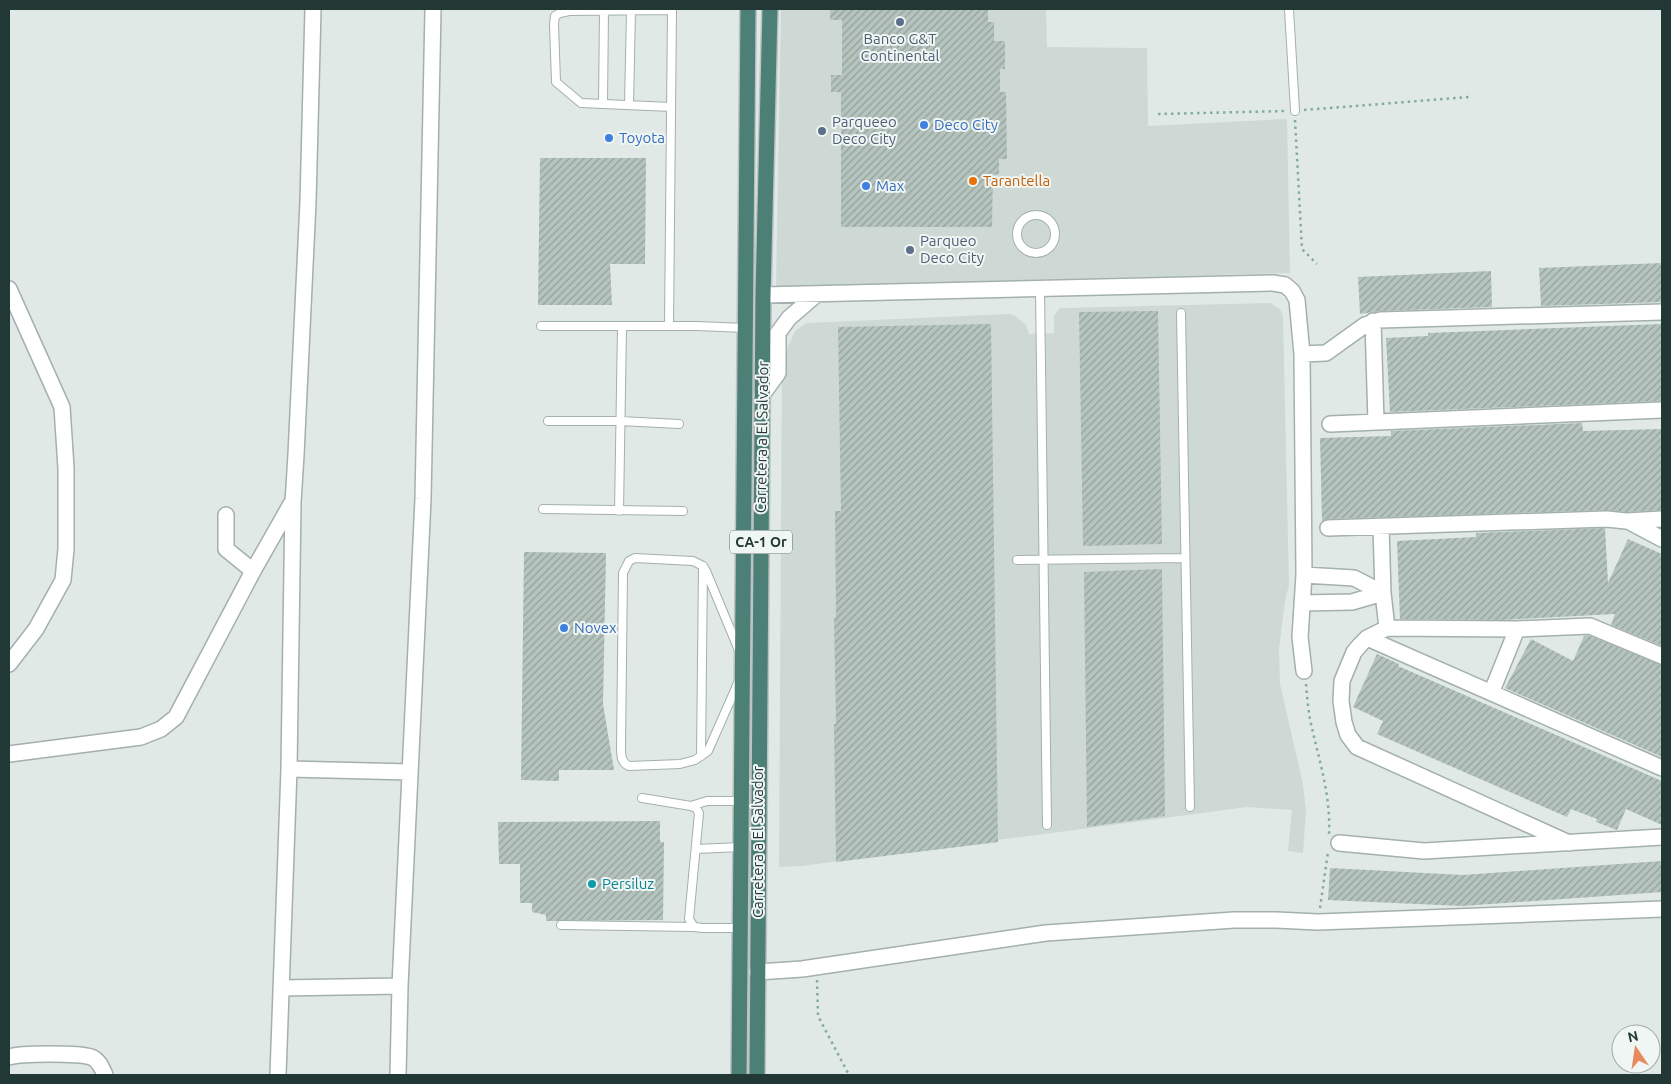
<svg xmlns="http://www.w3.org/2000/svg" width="1671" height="1084" font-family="Ubuntu,sans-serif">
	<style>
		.built { fill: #ced9d5 }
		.building { fill: url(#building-hatch) }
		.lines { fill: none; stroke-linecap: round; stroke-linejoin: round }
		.service-casing { stroke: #a3b0ad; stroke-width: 10 }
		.minor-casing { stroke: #a3b0ad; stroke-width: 18 }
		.trunk-casing { stroke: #bdc3c2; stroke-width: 18 }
		.path { stroke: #83aba0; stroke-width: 2.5; stroke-dasharray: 2.5 4; stroke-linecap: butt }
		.service { stroke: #fff; stroke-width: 8 }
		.minor { stroke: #fff; stroke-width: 15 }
		.trunk { stroke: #4c7f76; stroke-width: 15 }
		.service-dot { fill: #5c6f8a; stroke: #f0f6f3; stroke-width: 2 }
		.shop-dot { fill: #3f7fe0; stroke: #f0f6f3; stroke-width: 2 }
		.food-dot { fill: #e8710a; stroke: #f0f6f3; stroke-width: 2 }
		.culture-dot { fill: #0f9aa8; stroke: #f0f6f3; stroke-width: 2 }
		.labels { text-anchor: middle; stroke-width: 4; stroke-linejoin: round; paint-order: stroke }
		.shield { fill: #f0f6f3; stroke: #60716d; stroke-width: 1 }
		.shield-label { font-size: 14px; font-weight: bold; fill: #223834 }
		.service-label { font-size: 15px; fill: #4e5e75; stroke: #f0f6f3; text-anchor: start }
		.shop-label { font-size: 15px; fill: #366cbe; stroke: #f0f6f3; text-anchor: start }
		.food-label { font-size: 15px; fill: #c56008; stroke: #f0f6f3; text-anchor: start }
		.street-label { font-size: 15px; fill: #223834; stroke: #f0f6f3 }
		.culture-label { font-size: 15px; fill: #0d838f; stroke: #f0f6f3; text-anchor: start }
	</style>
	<defs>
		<pattern id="building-hatch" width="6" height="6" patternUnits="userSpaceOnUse" patternTransform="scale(1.25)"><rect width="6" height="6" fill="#b5c4bf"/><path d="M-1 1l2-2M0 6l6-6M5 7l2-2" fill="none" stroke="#93a09c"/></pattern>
	</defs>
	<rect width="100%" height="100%" fill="#e0e9e6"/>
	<path class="built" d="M781,9h265l1,38 100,1 1,78 139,-7 3,154 -514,14z
		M1270,303l10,6 3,7 6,269 -4,16 -6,48 1,35 23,100 3,27 -3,42 -15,-2 4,-41 -45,-3 -445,59 -23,1 3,-514 4,-2 9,-20 11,-8 203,-9 6,2 11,9 3,9 25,-1v-17l6,-8h4z"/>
	<path class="building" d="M830,9h155v1h3v12h6v19h11v28h-5v23h6l1,67h-8v15l-6,1 -1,52h-151v-135h-10v-17h11v-55h-12z
		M540,158h106l-1,106h-35l2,41h-74z
		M1662,263v39l-121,4 -2,-38z
		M1491,271l1,36 -112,4 -20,3 -2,-37z
		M1158,311l4,233 -79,2 -4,-234z
		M991,324l7,518 -162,20 -2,-138h2l-2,-106h2l-1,-107h6l-3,-184z
		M1662,324v77l-272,11 -4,-74 42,-2v-3z
		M1582,423l1,8 79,-2v81l-36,2 -19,-2 -279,9 -6,2 -2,-83 71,-2v-5z
		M1605,528l3,55 20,-44 34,15v92l-51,-21 4,-11 -113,6 -102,-1 -3,-78 79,-4v-4z
		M524,552l82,1 -3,151 11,66h-55v11l-38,-1z
		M1162,569l3,247 -78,11 -3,-255z
		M1588,635l74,30v92l-157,-69 26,-49 42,22 11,-25z
		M1377,654l22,10 -1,2 264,115v44l-36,-16 -9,21 -21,-8 1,-3 -26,-10 -4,8 -190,-83 6,-13 -30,-14z
		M660,821v21h4l-1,78 -117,1v-6l-14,-3v-9h-12v-39h-21l-1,-42z
		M1662,861v31l-200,14 -134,-6 2,-32 133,7z"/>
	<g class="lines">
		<g class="service-casing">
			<path id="service" d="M1289,9l6,102
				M603,104l1,-94
				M629,105l2,-95
				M671,107l-90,-4 -25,-21 -2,-58 1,-8 5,-3 9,-2 103,-1
				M1017 234a19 19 0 1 1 38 0a19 19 0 1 1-38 0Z
				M1040,289l7,536
				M1181,313l9,494
				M541,326h156l48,2
				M669,326l3,-317
				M548,421h72l59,3
				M543,509l140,2
				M619,511l3,-184
				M1017,560l168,-2
				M738,683l-30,68 -13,9 -15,4 -51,2c-8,-3 -8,-11 -8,-19l2,-174 6,-12 6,-3 58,3 10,5 3,5 32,77
				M701,756l2,-190
				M642,798l49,8 5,2 3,5 -10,106 5,8 9,1h38
				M691,806l16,-5h35
				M696,849l45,-2
				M561,925l133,2"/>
		</g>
		<g class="minor-casing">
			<path id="minor" d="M9,289l53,118 4,61v81l-3,31 -27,49 -27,35
				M763,295l510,-12 12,2 7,6 5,9 5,54 2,221 -4,62 4,34
				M1373,321l3,101
				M1302,354l24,-1 39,-28 15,-5 282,-8
				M762,395l16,-22v-40l11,-15 28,-24
				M1330,424l332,-14
				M226,515v34l27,22
				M1628,521l34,18
				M1381,527l2,66 4,35
				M1328,528l279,-9 19,2 36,-2
				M1304,575l50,3 29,15
				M1302,603l50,-1 31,-9
				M1367,638l295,130
				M1492,691l25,-62
				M9,754l132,-17 20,-8 15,-12 77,-146 38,-67
				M289,769l121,3
				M1339,843l85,8 238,-14
				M1569,843l-212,-96 -9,-12 -4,-13 -3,-21 1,-20 12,-29 6,-7 7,-7 20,-10 130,1 73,-3 72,30
				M757,972l45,-3 244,-36 188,-13h42l42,2 344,-13
				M281,988l119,-2
				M9,1057c12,-4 70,-4 82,0 8,3 11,11 14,18
				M278,1075l11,-306 4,-267 3,-47 12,-253 5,-193
				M398,1075l2,-89 23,-487 10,-490"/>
		</g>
		<g class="trunk-casing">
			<path id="trunk" d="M739,1075l9,-1066
				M757,1075l6,-780 7,-286"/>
		</g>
		<path class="path" d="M1304,110l165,-13
			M1158,114l128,-3
			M1295,120l7,129 15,15
			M1306,684c1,12 2,24 4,35 8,39 21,74 19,115
			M1320,908l8,-56
			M817,980l1,36 31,59"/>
		<use href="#service" class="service"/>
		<use href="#minor" class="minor"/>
		<use href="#trunk" class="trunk"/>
	</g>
	<g class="service-dot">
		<circle cx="900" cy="22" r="5"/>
		<circle cx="822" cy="131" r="5"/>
		<circle cx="910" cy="250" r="5"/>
	</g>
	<g class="shop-dot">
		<circle cx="924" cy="125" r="5"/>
		<circle cx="609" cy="138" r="5"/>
		<circle cx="866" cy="186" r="5"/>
		<circle cx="564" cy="628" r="5"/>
	</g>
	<circle class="food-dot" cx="973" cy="181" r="5"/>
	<circle class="culture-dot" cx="592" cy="884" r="5"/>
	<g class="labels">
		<rect class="shield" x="730" y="530.5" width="62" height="23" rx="4"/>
		<g class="shield-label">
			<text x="761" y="547">CA-1 Or</text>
		</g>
		<g class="service-label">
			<text x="900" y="44" text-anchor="middle">Banco G&amp;T<tspan x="900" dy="17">Continental</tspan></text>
			<text x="832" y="127">Parqueeo<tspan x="832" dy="17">Deco City</tspan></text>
			<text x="920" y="246">Parqueo<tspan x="920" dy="17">Deco City</tspan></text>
		</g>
		<g class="shop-label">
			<text x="934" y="130">Deco City</text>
			<text x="619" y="143">Toyota</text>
			<text x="876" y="191">Max</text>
			<text x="574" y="633">Novex</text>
		</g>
		<g class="food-label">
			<text x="983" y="186">Tarantella</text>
		</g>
		<g class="street-label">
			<text transform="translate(762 437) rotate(-89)" y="5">Carretera a El Salvador</text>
			<text transform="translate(758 842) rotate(-90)" y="5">Carretera a El Salvador</text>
		</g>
		<g class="culture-label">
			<text x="602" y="889">Persiluz</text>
		</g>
	</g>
	<rect width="1671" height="1084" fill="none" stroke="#223834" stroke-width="20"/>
	<g transform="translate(1636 1049) rotate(347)"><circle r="24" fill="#f0f6f3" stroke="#9eaaa7"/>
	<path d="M0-4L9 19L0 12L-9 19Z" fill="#e78961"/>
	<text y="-8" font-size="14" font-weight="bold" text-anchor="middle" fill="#223834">N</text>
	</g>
</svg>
